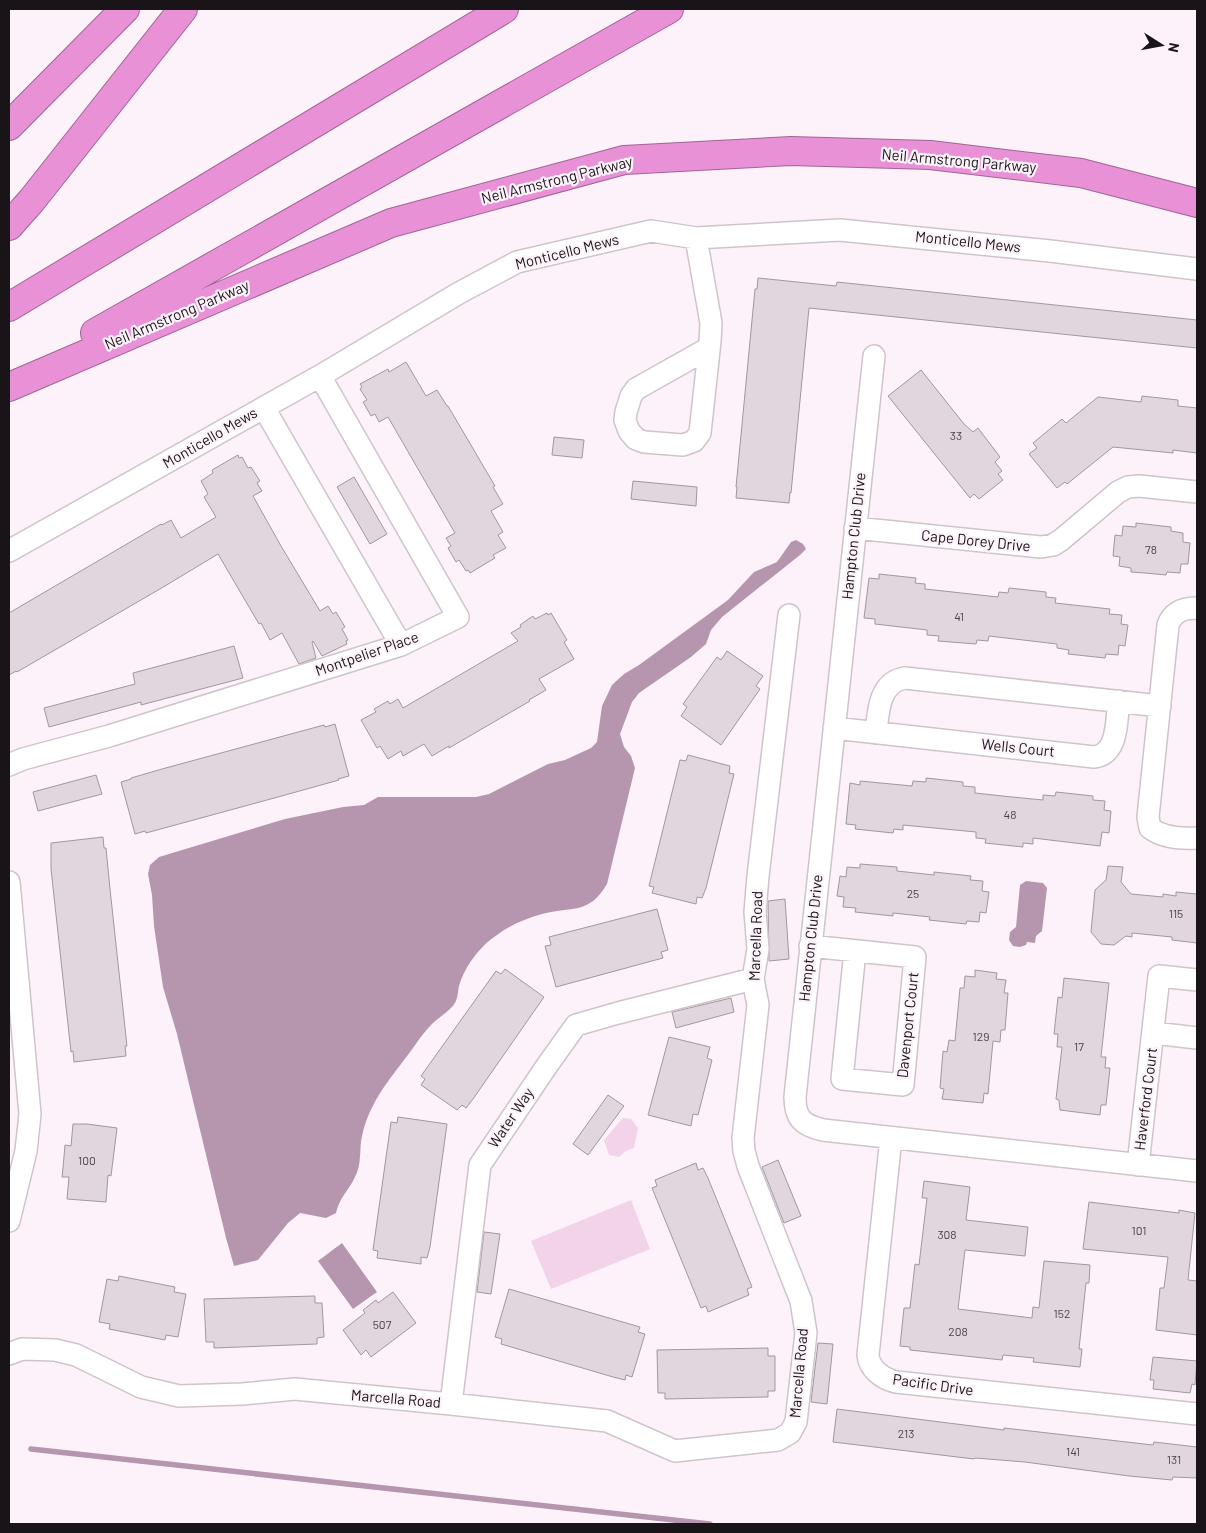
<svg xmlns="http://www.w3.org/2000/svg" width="1206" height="1533" font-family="Barlow,sans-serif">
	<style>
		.green { fill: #f2d3ea }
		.water { fill: #b695ae }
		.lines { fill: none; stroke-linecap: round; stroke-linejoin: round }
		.stream { stroke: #b695ae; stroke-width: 5.5 }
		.building { fill: #e1d6de; stroke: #a1979f }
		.minor-casing { stroke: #cfc4cc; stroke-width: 24 }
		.highway-casing { stroke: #a06594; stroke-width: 30 }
		.minor { stroke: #fff; stroke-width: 21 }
		.highway { stroke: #e991d7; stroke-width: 28 }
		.labels { text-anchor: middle; stroke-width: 4.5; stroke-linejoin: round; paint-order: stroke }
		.number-label { font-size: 12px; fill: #4a4449 }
		.street-label { font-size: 15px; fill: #181417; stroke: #fdf2fa }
	</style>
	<rect width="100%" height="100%" fill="#fdf2fa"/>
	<path class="green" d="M623,1118l8,1 7,9 -4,20 -8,3 -7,6 -10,-2 -5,-15z
		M631,1200l19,49 -99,40 -20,-48z"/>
	<path class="water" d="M796,540l7,4 3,5 -6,6 -78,62 -11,13 -5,14 -15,13 -52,36 -7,9 -12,32 4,13 7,9 4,12 -28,116c-18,31 -35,22 -65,30 -15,4 -32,11 -45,21 -17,11 -32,31 -38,51 -1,4 -1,10 -3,15 -4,9 -17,16 -24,23 -11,11 -19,25 -28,36 -19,25 -35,45 -42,76 -3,13 0,28 -7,41 -6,13 -16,21 -19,36l-10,5 -26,-5 -12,10 -30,37 -24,6 -8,-28 -49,-204 -14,-47 -9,-61 -2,-31 -4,-21 2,-9 9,-8 126,-38 58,-12 21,-2 14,-8h98l13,-3 59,-30 17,-4 26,-12 6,-6 5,-36 10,-21 12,-11 15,-9 89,-65 26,-28 23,-10 14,-20z
		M1026,881l17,2 4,5 -5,43 -6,5 -1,7 -8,-1 -1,3 -6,2 -7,-1 -4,-6 1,-8 6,-5 4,-42z
		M342,1243l35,49 -24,17 -35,-48z"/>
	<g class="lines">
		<path class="stream" d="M31,1449l679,75"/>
	</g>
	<path class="building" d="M758,278l78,8 1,-4 360,38v28l-388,-40 -18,185 -1,-1 -1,11 -53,-5 1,-11h-1l19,-198h2z
		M406,362l20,34 11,-6 10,16h1l47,80 -2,1 10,17 -12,7 12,21 -5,3 8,13 -13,7 2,3 -25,15 -2,-3 -2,1 -7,-11 -3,2 -8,-14 3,-2 -5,-8 9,-5 -67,-116 -9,5 -4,-8 -4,2 -8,-14 4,-2 -7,-11 2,-2 -2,-3 28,-15 1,3z
		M921,370l43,54 9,8 5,-4 22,29 -5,5 7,9 -4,3 5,6 -24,19 -5,-5 -4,4 -82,-102z
		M1142,396l36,4v6l19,2v45l-24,-3v3l-60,-6 -46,37 -2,-2 -8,6 -28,-34 8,-6 -4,-5 17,-14 12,-10 4,4 32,-26 43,5z
		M554,437l30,3 -2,18 -30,-3z
		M238,455l1,3 3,-1 6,11 3,-1 9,14 -3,2 5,8 -9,5 28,50 39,65 8,-5 5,8 3,-2 9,15 -3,2 6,11 -2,1 1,3 -25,12 -9,-15 -1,1 4,16 -17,6 -17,-31 -12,7 -9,-17 -2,1 -41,-70 -53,32 -148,86 -1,-1 -7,4v-62l152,-89 1,1 9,-5 10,18 35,-21 -12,-20 4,-3 -7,-13 12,-8 -1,-3z
		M354,477l33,57 -17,10 -33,-57z
		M633,481l64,6 -1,19 -65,-7z
		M1136,523l35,4v4l12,2v9l7,1 -2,21h-7l-1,9 -13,-1 -1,3 -21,-2 -14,-1v-4l-12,-2 1,-9 -7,-1 2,-21 7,1 1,-10 13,1z
		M879,574l37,4 -1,5 10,1v5l73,8 1,-5 9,1 1,-5 37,4v5l10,1 -1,5 55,6 -1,5 13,1 -1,9 7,1 -3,21 -6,-1 -1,10 -12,-1 -1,4 -37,-4 1,-4 -12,-2v-4l-68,-8 -1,5 -11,-1 -1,4 -38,-3 1,-5 -12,-1v-5l-52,-6v-5l-11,-1 5,-40 10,1z
		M547,613l1,2 3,-2 16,27 -3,2 10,17 -35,20 7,11 -17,10 1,1 -81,47v-2l-17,10 -8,-12 -21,12 -2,-5 -13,8 -8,-13 -3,2 -16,-28 15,-8 -2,-3 14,-8 2,3 8,-5 5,9 115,-67 -7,-8 10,-6 -1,-2 13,-9 2,3z
		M234,646l9,32 -102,27v-3l-92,25 -5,-19 91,-24 -2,-11z
		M727,651l36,25 -7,10 4,3 -39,56 -40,-29 6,-9 -4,-3 34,-47 4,3z
		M335,724l14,52 -11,3 1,1 -61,17 -132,36 -1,-2 -10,3 -14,-52 10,-3v-1l31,-9 162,-44 1,2z
		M688,755l42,11 -1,7 5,1 -28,114 -4,10 -5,-1 -1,7 -44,-11 2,-6 -5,-1 31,-126 6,1z
		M96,775l6,19 -64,17 -5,-19z
		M926,778l37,4v4l12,1v6l37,4 31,3v-5l12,1 1,-4 37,4v4l12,1 -1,9 7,1 -2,22 -7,-1 -2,14 -67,-8v6l-10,-1v4l-38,-4 1,-4 -10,-1v-6l-73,-7v5l-9,-1 -1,4 -38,-4 1,-4 -10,-1 4,-41 10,2v-4l52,5 1,-5 13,1z
		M103,837l1,11h2l4,41 17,157h-2l1,10 -52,6 -1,-11 -2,1 -20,-183v-26z
		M860,864l37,3v4l37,4v-3l37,4 -1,4 13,1 -1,10 7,1 -3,21 -6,-1 -1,10 -12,-1 -1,3 -37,-4 1,-3 -37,-4v3l-38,-4 1,-4 -13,-1 1,-10 -7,-1 3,-20 6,1 1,-10 13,1z
		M1108,866l15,1 -2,15 10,12 32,3v-3l13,2v-4l21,2v49l-25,-3v-3l-40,-4v4l-6,-1 -12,9 -13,-1 -10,-12 4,-42 11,-10z
		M785,899l4,60 -20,2 -1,-60z
		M657,909l11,41 -7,2 2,6 -107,29 -11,-41 6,-1 -2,-8z
		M505,969l39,28 -71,102 -7,9 -4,-3 -5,5 -36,-25 4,-6 -4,-3 75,-105 5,3z
		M975,970l22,3 -1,6 10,1 -2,13h4l-3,37h-4l-1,12 -7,-1 -5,53 -4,-1 -1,10 -41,-4 2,-10 -4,-1 3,-37 4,1 2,-12 6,1 5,-53h4l1,-12 10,1z
		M1064,978l45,5 -8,74h5l-1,11h5l-4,37h-5l-1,10 -40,-5 -1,-10 -3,-1 6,-52h-5l1,-13h-4l4,-37 4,1z
		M731,998l3,14 -58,16 -4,-16z
		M669,1037l41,10 -3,11 5,2 -14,55 -5,-1 -2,12 -43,-11z
		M608,1095l16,11 -36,49 -15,-11z
		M398,1117l49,7 -17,123 -3,11 -6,-1v7l-44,-6 1,-7 -5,-1 18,-128 6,1z
		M73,1124h14l30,4 -6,48 -3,-1 -2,27 -39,-3 2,-22h-7l1,-9 2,-23 6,1z
		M778,1160l23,56 -17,7 -22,-56z
		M696,1163l2,7 5,-2 5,10 44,109 -5,2 2,6 -41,17 -2,-6 -5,2 -49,-120 5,-2 -2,-6z
		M924,1181l46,6 -4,33 62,7 -3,29 -60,-6 -7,59 74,9 1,-11 6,1 5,-47 46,4 -1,18h-3l-7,66h3l-2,18 -47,-5 1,-4 -31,-3 -1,5 -92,-10v-3l-10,-1 4,-38h6l5,-44 4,1 8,-67h-5z
		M1089,1202l90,11v-3l16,3 -7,67 9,1v54l-41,-5 4,-42h4l4,-31 -85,-8z
		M484,1232l16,2 -9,60 -14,-2z
		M119,1276l56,11 -1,5 12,2 -8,43 -12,-2 -1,5 -56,-11 1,-5 -11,-2 8,-43 11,2z
		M509,1289l131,38 -2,5 7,2 -13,43 -6,-2 -1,5 -12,-3 -112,-33 1,-5 -7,-2z
		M393,1292l23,31 -45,34 -5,-7 -5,5 -18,-25 22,-17 -2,-3 13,-10 2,3z
		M315,1296v7h7l2,34 -7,1v6l-103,4v-6h-8l-2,-43z
		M818,1343l15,1 -6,60 -16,-2z
		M768,1348v8h7v35h-7v6l-103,2v-6h-7l-1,-43z
		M1153,1357l44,4 -2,24 -3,-1 -2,9 -37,-4 1,-9h-4z
		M837,1409l167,21v-2l149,17 1,-3 43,5v31l-24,-1 -1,3 -43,-4 -104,-14 -50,-4 -1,1 -141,-17z"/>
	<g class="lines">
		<g class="minor-casing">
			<path id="minor" d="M696,238l15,85 -1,18 -10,92 -6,8 -11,4 -39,-3 -8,-3 -7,-8 -4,-11 1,-8 5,-16 5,-7 73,-41
				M874,356l-79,741c0,21 7,28 28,33l374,41
				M264,408l137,237
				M855,528l186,19 12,-2 8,-5 57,-48 10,-5 11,-1 58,6
				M9,551l311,-175 139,-83 58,-31 134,-31 45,7 144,-8 210,21 147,18
				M1197,608c-13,0 -24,3 -29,17l-20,192 2,11c13,10 31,11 47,10
				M834,728l260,29c25,-3 22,-37 25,-56
				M876,733c2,-21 3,-51 29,-55l255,28
				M9,765l14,-6 86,-23 292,-91 57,-28 -138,-241
				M9,882l21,232 -4,37 -17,70
				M810,946l105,11 -12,128 -61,-6 13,-128
				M1154,1033l43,5
				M891,1138l-23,217c1,14 15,24 28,27l301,32
				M1138,1165l21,-189 38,4
				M9,1354l13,-5 33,1 21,5 65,32 38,9 63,-2 53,-5 156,15 156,17 68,30 103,-11 12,-7 6,-11 10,-89 -5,-32 -53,-135 -4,-15 -1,-13 15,-133 -5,-26 5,-30 -3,-37 3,-36 31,-261
				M451,1404l29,-239 66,-98 30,-42 42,-12 135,-34"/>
		</g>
		<g class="highway-casing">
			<path id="highway" d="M9,126l116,-117
				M9,226l23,-26 151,-191
				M9,307l495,-298
				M95,333l574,-324
				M9,387l382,-164 233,-63 167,-9 139,4 151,18 116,30"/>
		</g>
		<use href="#minor" class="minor"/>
		<use href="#highway" class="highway"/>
	</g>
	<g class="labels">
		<g class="number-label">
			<text x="956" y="440">33</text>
			<text x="1151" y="554">78</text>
			<text x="959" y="621">41</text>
			<text x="1010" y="819">48</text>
			<text x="913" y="898">25</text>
			<text x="1176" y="918">115</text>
			<text x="981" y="1041">129</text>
			<text x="1079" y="1051">17</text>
			<text x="87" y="1165">100</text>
			<text x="1139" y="1235">101</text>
			<text x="947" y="1239">308</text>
			<text x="1062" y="1318">152</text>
			<text x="382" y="1329">507</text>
			<text x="958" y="1336">208</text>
			<text x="906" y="1438">213</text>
			<text x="1073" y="1456">141</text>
			<text x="1174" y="1464">131</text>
		</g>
		<g class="street-label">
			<text transform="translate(959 161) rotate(5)" y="5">Neil Armstrong Parkway</text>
			<text transform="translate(557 180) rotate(-14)" y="5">Neil Armstrong Parkway</text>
			<text transform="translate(968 242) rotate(6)" y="5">Monticello Mews</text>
			<text transform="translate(567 252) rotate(-14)" y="5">Monticello Mews</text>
			<text transform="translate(177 315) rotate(-23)" y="5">Neil Armstrong Parkway</text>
			<text transform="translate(210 438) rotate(-30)" y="5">Monticello Mews</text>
			<text transform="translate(854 536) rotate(-84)" y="5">Hampton Club Drive</text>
			<text transform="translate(976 541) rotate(6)" y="5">Cape Dorey Drive</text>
			<text transform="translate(367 654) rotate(-19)" y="5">Montpelier Place</text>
			<text transform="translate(1018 748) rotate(6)" y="5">Wells Court</text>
			<text transform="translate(756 936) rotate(-88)" y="5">Marcella Road</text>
			<text transform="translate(811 938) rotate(-84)" y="5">Hampton Club Drive</text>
			<text transform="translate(908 1025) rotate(-84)" y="5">Davenport Court</text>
			<text transform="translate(1146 1099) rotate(-83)" y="5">Haverford Court</text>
			<text transform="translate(511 1118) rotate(-56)" y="5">Water Way</text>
			<text transform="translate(799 1373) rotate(-85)" y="5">Marcella Road</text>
			<text transform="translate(933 1385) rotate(8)" y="5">Pacific Drive</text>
			<text transform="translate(396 1399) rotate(5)" y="5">Marcella Road</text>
		</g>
	</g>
	<rect width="1206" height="1533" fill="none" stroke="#181417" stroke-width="20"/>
	<g transform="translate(1161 45) rotate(101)" stroke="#fdf2fa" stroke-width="4" paint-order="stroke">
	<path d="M0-4L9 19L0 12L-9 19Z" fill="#181417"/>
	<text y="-8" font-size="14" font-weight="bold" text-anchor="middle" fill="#181417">N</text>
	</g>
</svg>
